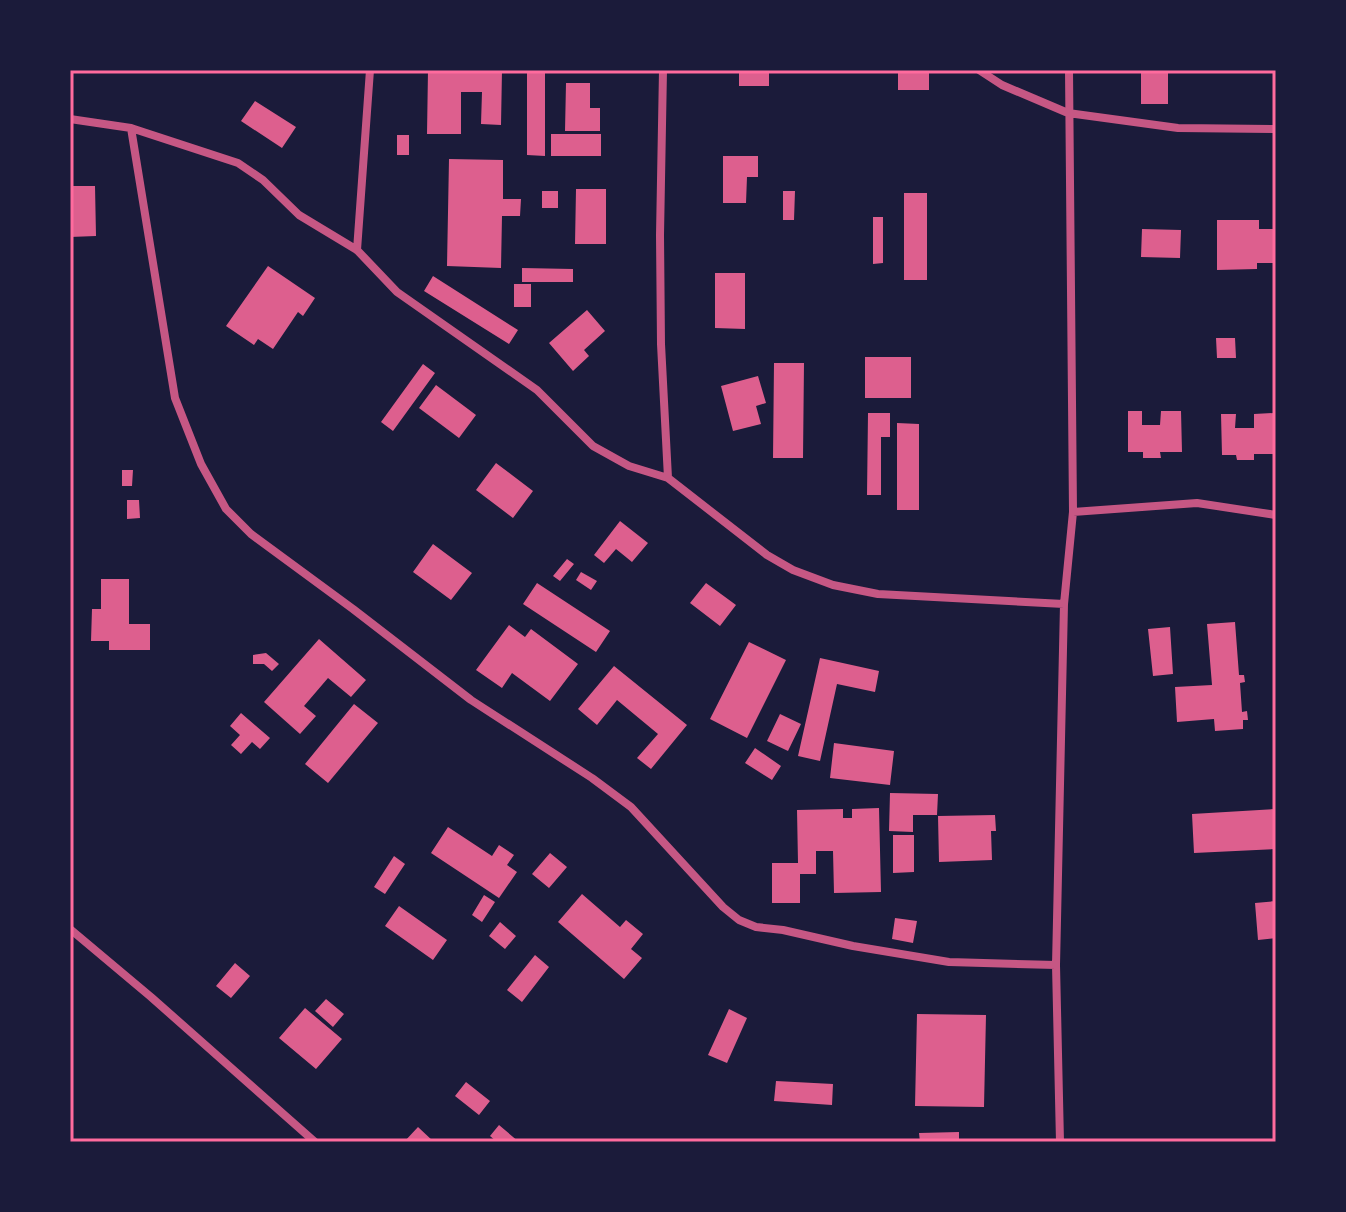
<svg xmlns="http://www.w3.org/2000/svg" width="1346" height="1212" font-family="Georgia,serif">
	<style>
		.building { fill: #dd5f8e }
		.lines { fill: none; stroke-linecap: round; stroke-linejoin: round }
		.minor { stroke: #c65784; stroke-width: 8 }
		.neatline { fill: none; stroke: #ff6b9d; stroke-width: 3 }
	</style>
	<rect width="100%" height="100%" fill="#1b1b3a"/>
	<path class="building" d="M428,70h74l-1,55 -20,-1 1,-32h-21v42h-34z
		M527,70h18v86l-18,-1z
		M739,70h30v16h-30z
		M898,70h31v20h-31z
		M1141,70h27v34h-27z
		M566,83h24v25h10v23h-35z
		M255,101l41,26 -14,21 -41,-27z
		M551,134h50v22h-50z
		M397,135h12v20h-12z
		M723,156h35v21h-11l-1,26h-23z
		M449,159l54,1v39h18l-1,17h-18l-1,52 -54,-2z
		M70,186h25l1,50 -26,1z
		M576,189h30v55h-31z
		M542,191h16v17h-16z
		M783,191h12l-1,29h-11z
		M904,193h23v87h-23z
		M873,217h10v46l-10,1z
		M1217,220h42v9h15l1,34h-18v6l-40,1z
		M1142,229l39,1 -1,28 -39,-1z
		M268,266l47,32 -12,18 -5,-4 -25,37 -15,-10 -4,6 -28,-19z
		M522,268l51,1v13h-51z
		M715,273h30v56l-30,-1z
		M433,276l85,54 -9,14 -85,-53z
		M514,284h17v23h-17z
		M587,310l18,21 -21,19 5,6 -16,15 -24,-28z
		M1216,338h19l1,20h-19z
		M865,357h46v41h-46z
		M774,363h30l-1,95h-30z
		M423,364l12,9 -42,58 -12,-9z
		M758,376l8,27 -10,3 5,18 -28,7 -12,-45z
		M436,385l40,30 -17,23 -40,-30z
		M1128,411h14v14h18l1,-14h20l1,41h-22l1,6h-18v-6h-15z
		M868,413h22v24h-9v58h-14z
		M1274,413l1,41h-21v6h-17l-1,-5h-14l-1,-41h15l-1,14h19v-14z
		M897,423l22,1v86h-22z
		M496,463l37,28 -20,27 -37,-28z
		M122,470h11l-1,16h-10z
		M127,500h12l1,18 -13,1z
		M620,521l28,22 -16,19 -16,-13 -12,14 -10,-8z
		M433,544l39,29 -21,27 -38,-28z
		M567,559l7,5 -14,17 -7,-5z
		M581,572l16,9 -6,9 -15,-10z
		M101,579h28v45h21v26h-41v-9h-18l1,-32h9z
		M537,583l73,48 -14,21 -73,-48z
		M706,583l30,22 -16,21 -30,-23z
		M1235,622l4,53h5l1,7 -5,1 2,29 5,-1 1,9h-5v9l-28,2 -1,-12 -37,3 -2,-35 37,-2 -5,-61z
		M509,625l16,12 6,-8 47,35 -28,37 -38,-28 -10,15 -26,-18z
		M1170,627l3,47 -20,2 -5,-47z
		M319,639l47,41 -15,17 -23,-19 -24,28 12,10 -16,18 -36,-32z
		M749,642l37,18 -39,78 -37,-19z
		M266,653l13,11 -7,7 -8,-7h-11v-9z
		M820,658l59,13 -4,21 -38,-8 -17,77 -22,-5z
		M614,666l73,59 -36,44 -14,-11 21,-24 -41,-34 -20,25 -19,-16z
		M354,704l24,19 -50,60 -23,-19z
		M241,713l29,25 -10,11 -8,-7 -11,12 -10,-9 9,-10 -10,-9z
		M780,714l21,10 -13,27 -21,-10z
		M834,743l60,8 -4,34 -60,-7z
		M755,748l26,18 -9,14 -27,-17z
		M890,793l48,1 -1,21h-24v17l-24,-1z
		M879,808l2,84 -47,1 -1,-42h-17v23h-16v29h-28v-40h26l-1,-53 46,-1v9h9v-9z
		M1276,809v40l-82,4 -2,-39z
		M995,815l1,16h-5l1,29 -53,2 -1,-46z
		M448,827l44,29 7,-11 15,10 -7,10 10,7 -18,26 -68,-45z
		M893,835h21v37l-21,1z
		M550,853l17,14 -18,21 -17,-14z
		M394,856l11,8 -20,30 -11,-7z
		M582,894l38,33 6,-7 17,14 -12,15 11,9 -18,21 -66,-57z
		M484,895l11,7 -13,20 -10,-7z
		M1276,901v37l-18,2 -3,-37z
		M399,906l48,34 -14,20 -48,-34z
		M895,918l22,3 -4,22 -21,-4z
		M500,922l16,14 -11,13 -16,-13z
		M535,955l14,12 -27,35 -15,-12z
		M235,963l15,13 -19,22 -15,-12z
		M326,999l18,15 -11,13 -18,-16z
		M305,1008l37,31 -26,30 -37,-31z
		M729,1009l18,9 -20,45 -19,-8z
		M917,1014l69,1 -2,92 -69,-1z
		M776,1081l57,3 -1,21 -58,-4z
		M466,1082l24,19 -11,14 -24,-19z
		M499,1125l20,17h-22l-7,-6z
		M418,1127l16,15h-30z
		M959,1132v10h-39l-1,-9z"/>
	<g class="lines">
		<path class="minor" d="M663,70l-3,165 1,109 7,134
			M979,70l23,15 66,28 110,15 98,1
			M70,119l61,9 107,35 25,17 36,35 58,35 40,42 140,98 56,56 36,20 39,12 99,77 26,15 40,15 45,9 186,10
			M131,128l44,270 26,66 25,45 25,25 102,75 118,91 121,78 39,29 92,100 16,13 17,7 27,3 70,16 96,16 107,3
			M357,250l13,-180
			M1073,512l124,-9 79,12
			M70,929l81,68 164,145
			M1060,1142l-4,-177 8,-361 9,-92 -4,-442"/>
	</g>
	<rect width="1346" height="1212" fill="none" stroke="#1b1b3a" stroke-width="144"/>
	<rect x="72" y="72" width="1202" height="1068" class="neatline"/>
</svg>
